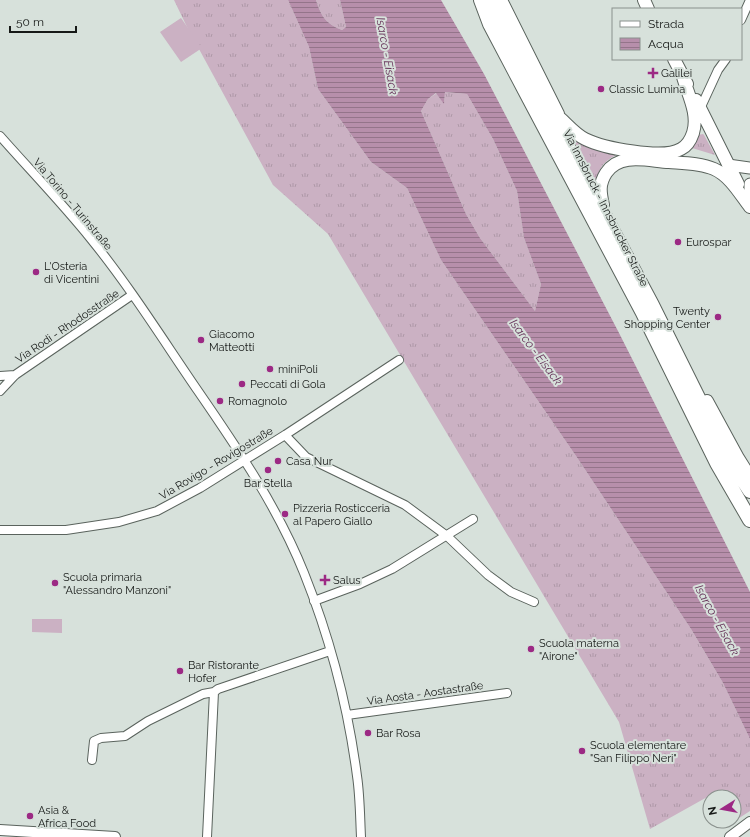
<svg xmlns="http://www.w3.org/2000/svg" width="750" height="837" font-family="Raleway,sans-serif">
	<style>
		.grass { fill: url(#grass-tufts) }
		.garden { fill: #cbb1c3 }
		.water { fill: url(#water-rules); fill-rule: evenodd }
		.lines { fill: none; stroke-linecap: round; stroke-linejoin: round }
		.minor-casing { stroke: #5a635d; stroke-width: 10 }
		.tertiary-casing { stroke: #5a635d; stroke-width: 12 }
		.secondary-casing { stroke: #5a635d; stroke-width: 13 }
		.primary-casing { stroke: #5a635d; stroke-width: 14 }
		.motorway-casing { stroke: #5a635d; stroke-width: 16 }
		.minor { stroke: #fff; stroke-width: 8 }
		.tertiary { stroke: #fff; stroke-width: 10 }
		.secondary { stroke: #fff; stroke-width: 11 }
		.primary { stroke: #fff; stroke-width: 12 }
		.motorway { stroke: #fff; stroke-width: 14 }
		.poi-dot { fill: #9c2984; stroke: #d7e1db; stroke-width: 1.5 }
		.labels { text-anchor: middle; stroke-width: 4; stroke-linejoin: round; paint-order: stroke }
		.poi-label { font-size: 11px; fill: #161917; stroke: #d7e1db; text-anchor: start }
		.street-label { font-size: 11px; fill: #161917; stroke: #d7e1db }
		.water-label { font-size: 12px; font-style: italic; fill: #653158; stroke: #d7e1db }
	</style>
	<defs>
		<pattern id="grass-tufts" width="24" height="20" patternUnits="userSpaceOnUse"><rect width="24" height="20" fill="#cbb1c3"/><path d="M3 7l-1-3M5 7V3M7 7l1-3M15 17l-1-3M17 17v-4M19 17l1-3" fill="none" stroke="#ae98a7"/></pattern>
		<pattern id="water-rules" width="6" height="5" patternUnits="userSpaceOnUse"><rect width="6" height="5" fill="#b78fab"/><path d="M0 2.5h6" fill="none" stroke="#94748a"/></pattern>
	</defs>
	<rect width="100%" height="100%" fill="#d7e1db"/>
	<path class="grass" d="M174,0h114l21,47 9,42 53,73 36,26 34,72 135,196 115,173 32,54 27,56v72l-17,11 1,-25 -25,-1 -59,33 -31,-107 -291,-488 -55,-49 -86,-158z
		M316,0h24l6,27 -4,3c-16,-6 -21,-14 -26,-30z
		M445,92l22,2 26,45 24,52 7,47 17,46 -6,27 -55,-73 -14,-24 -45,-103 7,-12 9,-6 7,10z
		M569,132l50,21c-15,9 -19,12 -23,29z
		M703,134l1,1 11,20 -23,-7 6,-13z"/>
	<path class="garden" d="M181,18l21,30 -21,14 -21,-30z
		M32,619h30v14l-30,-1z"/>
	<path class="water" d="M288,0h28c5,16 10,24 26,30l4,-3 -6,-27h101l43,74 134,257 132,261v147l-27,-56 -32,-54 -115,-173 -135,-196 -34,-72 -36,-26 -53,-73 -9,-42zM445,92l22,2 26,45 24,52 7,47 17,46 -6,27 -55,-73 -14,-24 -45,-103 7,-12 8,-6 8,11z"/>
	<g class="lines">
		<g class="minor-casing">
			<path id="minor" d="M741,20l9,-20
				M700,109l18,-39 8,-11
				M0,136c30,34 62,67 91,103 39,48 72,101 107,152 40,58 80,117 106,182 26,65 44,134 53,203 3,20 3,41 4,61
				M0,376l15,-1
				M0,391l15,-16 117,-80
				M285,435l21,22 99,48 42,31 41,39 23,17 23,10
				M0,530h66l53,-8 38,-11 43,-23 85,-53 114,-75
				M314,601l46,-17 32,-15 81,-50
				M347,715l160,-22
				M92,760l2,-19 7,-3 24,-2 23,-15 55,-27 11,-2
				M207,837l7,-145 4,-3 112,-38"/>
		</g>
		<g class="tertiary-casing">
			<path id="tertiary" d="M0,830l115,7
				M730,837l20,-15"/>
		</g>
		<g class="secondary-casing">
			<path id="secondary" d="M728,165l22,3
				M750,184v17"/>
		</g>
		<g class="primary-casing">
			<path id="primary" d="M501,0l57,114
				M644,0l4,9
				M674,59l13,25
				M696,100l42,84
				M560,118c8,7 15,16 25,21 18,9 78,21 96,10 6,-3 10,-10 12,-16 6,-19 -5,-38 -10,-56
				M603,205c-3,-13 -4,-21 3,-32 14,-21 42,-12 63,-11 14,1 32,1 45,7 16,7 26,25 36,38
				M707,401l31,57 12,19"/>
		</g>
		<g class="motorway-casing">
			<path id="motorway" d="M481,0l9,24 39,74 113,213 75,152 33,57
				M493,0l6,18 153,287 75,151 23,35"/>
		</g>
		<use href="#minor" class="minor"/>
		<use href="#tertiary" class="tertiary"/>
		<use href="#secondary" class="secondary"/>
		<use href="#primary" class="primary"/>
		<use href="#motorway" class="motorway"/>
	</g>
	<g class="poi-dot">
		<path d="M651 67h4v4h4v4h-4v4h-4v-4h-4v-4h4z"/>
		<circle cx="601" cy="89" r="4"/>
		<circle cx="678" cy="242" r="4"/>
		<circle cx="36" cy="272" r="4"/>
		<circle cx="718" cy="317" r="4"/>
		<circle cx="201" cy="340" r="4"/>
		<circle cx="270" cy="369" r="4"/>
		<circle cx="242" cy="384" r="4"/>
		<circle cx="220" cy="401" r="4"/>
		<circle cx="278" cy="461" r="4"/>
		<circle cx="268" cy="470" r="4"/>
		<circle cx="285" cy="514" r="4"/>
		<path d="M323 574h4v4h4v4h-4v4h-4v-4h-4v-4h4z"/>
		<circle cx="55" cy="583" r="4"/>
		<circle cx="531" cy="649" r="4"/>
		<circle cx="180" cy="671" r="4"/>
		<circle cx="368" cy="733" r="4"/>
		<circle cx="582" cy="751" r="4"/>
		<circle cx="30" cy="816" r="4"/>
	</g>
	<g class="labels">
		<g class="poi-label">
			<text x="661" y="77">Galilei</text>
			<text x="609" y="93">Classic Lumina</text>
			<text x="686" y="246">Eurospar</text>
			<text x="44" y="270">L'Osteria<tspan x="44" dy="13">di Vicentini</tspan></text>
			<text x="710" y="315" text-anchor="end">Twenty<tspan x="710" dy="13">Shopping Center</tspan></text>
			<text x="209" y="338">Giacomo<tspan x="209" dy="13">Matteotti</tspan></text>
			<text x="278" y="373">miniPoli</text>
			<text x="250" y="388">Peccati di Gola</text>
			<text x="228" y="405">Romagnolo</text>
			<text x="286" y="465">Casa Nur</text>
			<text x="268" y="487" text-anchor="middle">Bar Stella</text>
			<text x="293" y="512">Pizzeria Rosticceria<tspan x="293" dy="13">al Papero Giallo</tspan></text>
			<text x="63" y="581">Scuola primaria<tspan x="63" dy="13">"Alessandro Manzoni"</tspan></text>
			<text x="333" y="584">Salus</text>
			<text x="539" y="647">Scuola materna<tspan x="539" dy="13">"Airone"</tspan></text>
			<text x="188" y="669">Bar Ristorante<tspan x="188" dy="13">Hofer</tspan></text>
			<text x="376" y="737">Bar Rosa</text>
			<text x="590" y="749">Scuola elementare<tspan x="590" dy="13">"San Filippo Neri"</tspan></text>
			<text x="38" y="814">Asia &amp;<tspan x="38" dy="13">Africa Food</tspan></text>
		</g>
		<g class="street-label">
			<text transform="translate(73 204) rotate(50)" y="4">Via Torino - Turinstraße</text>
			<text transform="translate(606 208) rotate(63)" y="4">Via Innsbruck - Innsbrucker Straße</text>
			<text transform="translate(67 326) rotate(-34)" y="4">Via Rodi - Rhodosstraße</text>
			<text transform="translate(216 463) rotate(-31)" y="4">Via Rovigo - Rovigostraße</text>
			<text transform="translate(425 693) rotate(-8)" y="4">Via Aosta - Aostastraße</text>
		</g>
		<g class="water-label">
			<text transform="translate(387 56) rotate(80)" y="4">Isarco - Eisack</text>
			<text transform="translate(536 352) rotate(53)" y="4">Isarco - Eisack</text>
			<text transform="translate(717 620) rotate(61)" y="4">Isarco - Eisack</text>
		</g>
	</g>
	<rect x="612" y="8" width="130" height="52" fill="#d7e1db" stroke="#8a918d"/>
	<rect x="620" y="21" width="20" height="6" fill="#ffffff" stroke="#8a918d"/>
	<text x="648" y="28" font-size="12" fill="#161917">Strada</text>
	<rect x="620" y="38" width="20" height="12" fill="url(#water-rules)" stroke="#8a918d"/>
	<text x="648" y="48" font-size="12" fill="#161917">Acqua</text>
	<g transform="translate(722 809) rotate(259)"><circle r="19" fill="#d7e1db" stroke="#8a918d"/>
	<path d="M0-3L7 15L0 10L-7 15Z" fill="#9c2984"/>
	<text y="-6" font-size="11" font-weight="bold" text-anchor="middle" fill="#161917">N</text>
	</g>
	<path d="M10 26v6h66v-6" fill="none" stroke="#161917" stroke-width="2"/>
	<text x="16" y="26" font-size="12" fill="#161917" stroke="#d7e1db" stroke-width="3" paint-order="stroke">50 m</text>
</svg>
